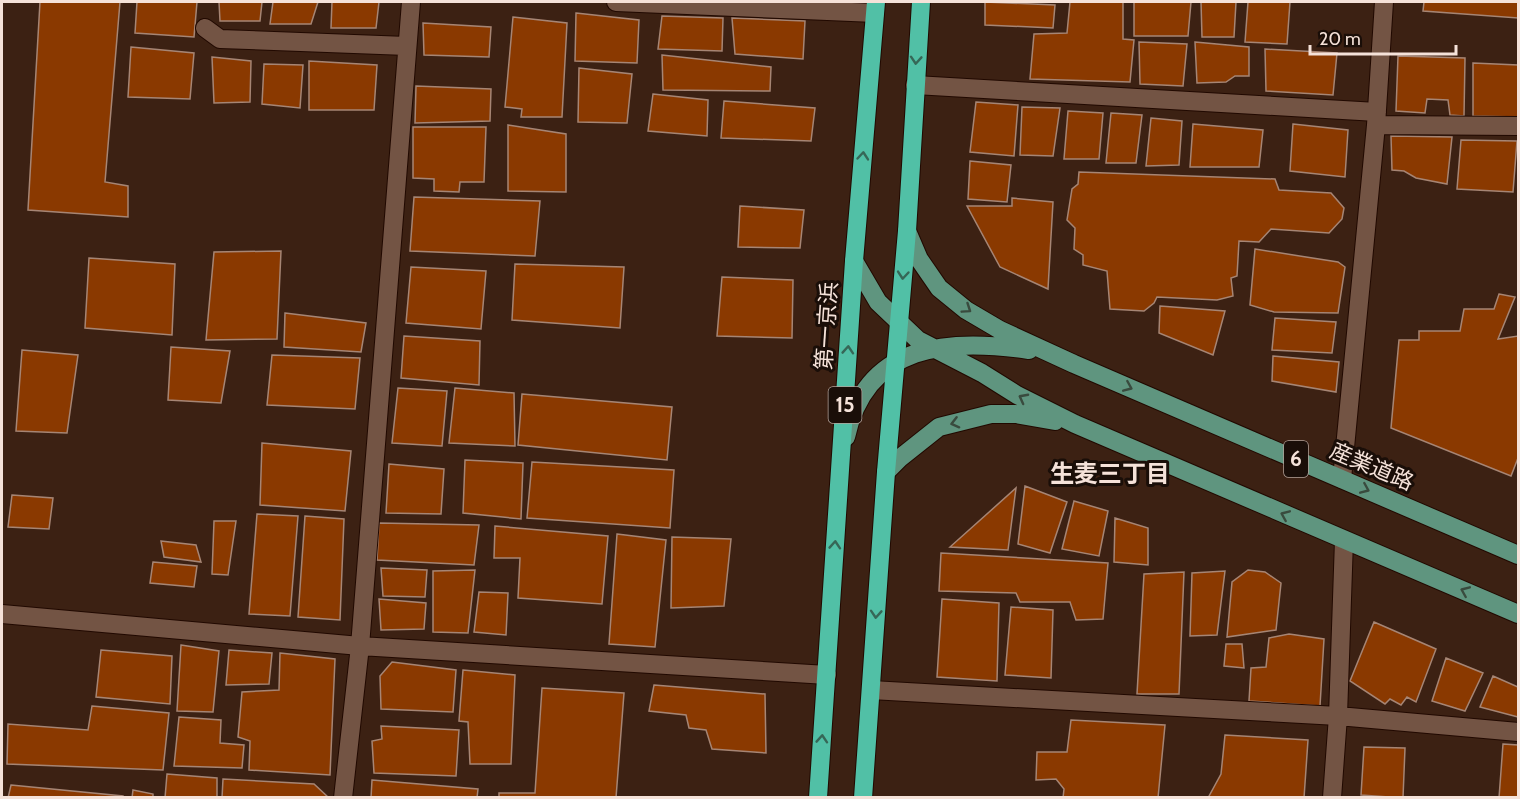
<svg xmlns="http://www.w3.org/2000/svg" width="1520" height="799" font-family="Cabin,'Noto Sans JP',sans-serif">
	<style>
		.building { fill: #8a3900; stroke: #a68574; stroke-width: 1.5 }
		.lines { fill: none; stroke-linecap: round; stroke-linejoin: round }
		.lane-casing { stroke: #210900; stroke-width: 20 }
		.primary-casing { stroke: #210900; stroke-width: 20 }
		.highway-casing { stroke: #210900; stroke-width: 20 }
		.lane { stroke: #735444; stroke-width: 18 }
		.primary { stroke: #5f957f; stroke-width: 18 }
		.highway { stroke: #51c0a6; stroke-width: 18 }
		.oneway { stroke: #366757 }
		.oneway2 { stroke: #394b3e }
		.labels { text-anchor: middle; stroke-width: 6; stroke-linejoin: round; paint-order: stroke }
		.shield { fill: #1a0e08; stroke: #b3a29a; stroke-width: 1.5 }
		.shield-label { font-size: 21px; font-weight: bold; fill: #f5e2d9 }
		.street-label { font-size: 22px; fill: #f5e2d9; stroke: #1a0e08 }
		.neighbourhood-label { font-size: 24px; font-weight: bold; fill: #f5e2d9; stroke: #1a0e08 }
	</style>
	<rect width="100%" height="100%" fill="#3c2113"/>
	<path class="building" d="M40,2h80l-15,180 23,4v31l-100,-7z
		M137,2h60l-3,35 -59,-4z
		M219,2h43l-2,19h-40z
		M273,2h45l-7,22h-41z
		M332,2h47l-3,26h-45z
		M985,2l70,3 -2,23 -68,-3z
		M1070,2h53v37l11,1 -4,42 -100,-3 4,-45 33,-1z
		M1134,2h57l-3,34h-54z
		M1201,2h35l-2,35h-32z
		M1248,2h42l-3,42 -42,-2z
		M1424,2h94v16l-95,-7z
		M576,13l63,7 -2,43 -62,-2z
		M662,16l61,2 -1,33 -64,-2z
		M513,17l54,6 -5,94h-41l1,-8 -17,-2z
		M732,18l73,3 -2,38 -68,-5z
		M423,23l68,4 -2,30 -65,-2z
		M1139,42l48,2 -4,42 -43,-2z
		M1195,42l54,5v29h-14l-9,6 -29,1z
		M131,47l63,6 -4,46 -62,-2z
		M1265,49l72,4 -4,42 -67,-4z
		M662,55l109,12 -1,24 -107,-1z
		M1398,56l67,2 -1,58 -14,-1 -2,-15 -21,-1 -2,14 -29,-2z
		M212,57l39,4 -1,41 -36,1z
		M309,61l68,4 -3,45h-65z
		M1473,63l45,2v52l-45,-1z
		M264,64l39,1 -3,43 -38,-4z
		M579,68l53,6 -5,49 -49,-1z
		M416,86l75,3 -1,32 -75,2z
		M653,94l55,6 -1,36 -59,-5z
		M724,101l91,7 -4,33 -90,-3z
		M976,102l42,3 -4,51 -44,-4z
		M1022,107l38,1 -7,48 -33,-1z
		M1068,111l35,2 -4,46h-35z
		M1111,113l31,2 -6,48h-30z
		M1151,118l31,3 -3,44 -33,1z
		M1193,124l70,6 -4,37h-69z
		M1293,124l55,6 -3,47 -55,-6z
		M508,125l58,9v58l-58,-1z
		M413,127h73l-2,55h-24l-1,10 -25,-1v-12l-21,-1z
		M1391,136l61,1 -5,47 -31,-6 -12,-7 -12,-1z
		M1461,140l56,1 -4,51 -56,-3z
		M970,161l41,4 -4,37 -39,-3z
		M1079,172l196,7 4,11 52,3 13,15 -2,11 -13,14 -58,-4 -12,13 -20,-1 -2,35 -6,2 2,18 -16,4 -60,-3 -3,6 -10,8 -34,-2 -3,-38 -24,-6v-10l-9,-6 1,-21 -8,-8 5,-31 6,-5z
		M414,197l126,4 -5,55 -125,-5z
		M1012,198l41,4 -5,87 -48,-22 -33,-61h45z
		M740,206l64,4 -4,38 -62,-1z
		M1255,249l83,13 7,5 -7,46 -64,-1 -24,-7z
		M281,251l-4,88 -71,1 8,-88z
		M89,258l86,6 -3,71 -87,-7z
		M515,264l109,3 -4,61 -108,-8z
		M411,267l75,4 -5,58 -75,-6z
		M722,277l71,3 -1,58 -75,-2z
		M1499,294l16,3 -17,42 20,-3v122l-7,18 -120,-48 8,-88h20v-9h41l4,-22h30z
		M1160,306l65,5 -12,44 -54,-22z
		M285,313l81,10 -5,29 -77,-5z
		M1275,318l61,4 -4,31 -60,-3z
		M404,336l76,5 -1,44 -78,-7z
		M171,347l59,4 -9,52 -53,-3z
		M22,350l56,5 -11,78 -51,-2z
		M272,355l88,3 -5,51 -88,-4z
		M1273,356l66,6 -3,30 -64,-11z
		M398,388l49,3 -5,55 -50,-3z
		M455,388l59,5 1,53 -66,-3z
		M522,394l150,13 -5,53 -149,-15z
		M262,443l89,8 -6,60 -85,-6z
		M465,460l58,3 -2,56 -58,-6z
		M532,462l142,8 -4,58 -143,-10z
		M389,464l55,5 -3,45 -55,-1z
		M1025,486l42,16 -17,51 -32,-9z
		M1016,488l-8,62 -58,-3z
		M12,495l41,3 -4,31 -41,-2z
		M1074,501l34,10 -9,45 -37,-7z
		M257,514l41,2 -8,100 -41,-2z
		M305,516l39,3 -4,101 -42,-3z
		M1115,518l33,10v37l-34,-3z
		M214,521h22l-8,54 -16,-1z
		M379,523l100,2 -5,40 -97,-5z
		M495,526l113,10 -6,68 -84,-6 2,-40h-26z
		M617,534l49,6 -11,107 -46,-3z
		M672,537l59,2 -7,67 -53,2z
		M161,541l35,4 5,17 -37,-5z
		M941,553l167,10 -5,56 -27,1 -6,-18h-50l-4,-9 -77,-2z
		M153,562l44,4 -3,21 -44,-4z
		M381,568l46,2 -2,27 -42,-1z
		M475,570l-7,63 -35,-1v-61z
		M1248,570l17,2 16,11 -5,47 -49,7 5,-55z
		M1225,571l-8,64 -27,1 2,-63z
		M1184,572l-5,122h-42l7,-120z
		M479,592l29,1 -2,42 -32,-3z
		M379,599l47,4 -2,26 -43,1z
		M942,599l57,4 -2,78 -60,-4z
		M1011,607l42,3 -2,68 -46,-3z
		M1374,622l62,27 -20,53 -9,-5 -6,8 -11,-6 -5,5 -35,-23z
		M1289,634l35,5 -4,67 -71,-5 2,-33 15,-1 3,-29z
		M1226,644h16l2,24 -20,-2z
		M181,645l38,6 -6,61 -36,-1z
		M101,650l71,6 -2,48 -74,-7z
		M229,650l43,3 -3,31 -43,1z
		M280,653l55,6 -5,116 -81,-5 1,-29 -12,-4 4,-45 37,-2z
		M1446,658l37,15 -18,38 -33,-10z
		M392,662l64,8 -3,42 -72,-3 -1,-33z
		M463,670l52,5 -4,89h-41l-2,-42 -9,-1z
		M1493,676l25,11v30l-38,-10z
		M654,685l111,9 1,59 -54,-4 -6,-19 -17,-2 -3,-13 -37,-4z
		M542,688l82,5 -8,105h-117v-5h36z
		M92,706l77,7 -6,57 -156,-6 1,-40 80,6z
		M179,717l42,3 -1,23 24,2 -2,23 -68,-2z
		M1071,720l94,5 -7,73h-95l1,-9 -8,-10 -20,1 1,-28h30z
		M381,726l78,4 -3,46 -82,-3 -2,-32 10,-2z
		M1225,735l83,5 -4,58h-96l13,-24z
		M1503,744l15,1v53h-19z
		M1364,747l41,1 -2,50 -42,-3z
		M167,774l50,4v20h-52z
		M223,779l91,5 15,14h-107z
		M372,780l106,9 -1,9h-106z
		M11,785l112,11v2h-115z
		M133,790l20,4v4h-21z"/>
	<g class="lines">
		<g class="lane-casing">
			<path id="lane" d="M616,2l259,11
				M205,28l15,11 187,7
				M915,85l462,27
				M1376,125l142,1
				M1342,479l34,-354 8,-123
				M2,614l358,32 467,29
				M871,690l467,26 180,16
				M343,798l17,-152 51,-644
				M1332,798l6,-82 6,-176"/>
		</g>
		<g class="primary-casing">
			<path id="primary" d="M907,231l12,28 20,29 27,22 34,20 74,34 444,191
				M854,261l24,41 40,38 64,33 35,22 58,29 443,190
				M846,437c20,-94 103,-99 183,-87
				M886,472l14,-14 39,-31 52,-13h25l39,7"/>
		</g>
		<g class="highway-casing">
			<path id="highway" d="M818,798l36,-537 22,-259
				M863,798l23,-326 21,-241 14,-229"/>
		</g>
		<use href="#lane" class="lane"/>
		<use href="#primary" class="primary"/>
		<use href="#highway" class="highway"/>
	</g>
	<defs><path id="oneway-chevron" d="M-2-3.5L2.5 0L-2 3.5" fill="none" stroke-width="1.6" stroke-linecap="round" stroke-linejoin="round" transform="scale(1.5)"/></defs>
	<g class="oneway">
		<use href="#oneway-chevron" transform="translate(916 60) rotate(94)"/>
		<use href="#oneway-chevron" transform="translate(863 156) rotate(-85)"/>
		<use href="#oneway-chevron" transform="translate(903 275) rotate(95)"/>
		<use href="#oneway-chevron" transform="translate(848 350) rotate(-86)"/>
		<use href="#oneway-chevron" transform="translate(835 545) rotate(-86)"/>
		<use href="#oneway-chevron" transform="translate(876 614) rotate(94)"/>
		<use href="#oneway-chevron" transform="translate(822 739) rotate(-86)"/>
	</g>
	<g class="oneway2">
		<use href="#oneway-chevron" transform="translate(967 309) rotate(34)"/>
		<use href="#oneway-chevron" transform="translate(1128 387) rotate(23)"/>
		<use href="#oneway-chevron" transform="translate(1023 398) rotate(-152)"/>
		<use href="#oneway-chevron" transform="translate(955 423) rotate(166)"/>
		<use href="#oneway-chevron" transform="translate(1365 489) rotate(23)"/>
		<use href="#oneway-chevron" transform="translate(1285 515) rotate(-157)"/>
		<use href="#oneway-chevron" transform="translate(1465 591) rotate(-157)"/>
	</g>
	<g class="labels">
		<g class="shield">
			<rect x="828.5" y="387" width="33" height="36" rx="4.5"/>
			<rect x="1284" y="441" width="24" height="36" rx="4.5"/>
		</g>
		<g class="shield-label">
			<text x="845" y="412">15</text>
			<text x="1296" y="466">6</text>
		</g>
		<g class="street-label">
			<text transform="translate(826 326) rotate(-86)" y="8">第一京浜</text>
			<text transform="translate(1372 466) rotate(23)" y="8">産業道路</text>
		</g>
		<g class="neighbourhood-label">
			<text x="1110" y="482">生麦三丁目</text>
		</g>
	</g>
	<rect width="1520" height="799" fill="none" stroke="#f5e2d9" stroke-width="6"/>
	<path d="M1310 45v9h146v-9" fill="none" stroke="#f5e2d9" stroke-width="3"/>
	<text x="1319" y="45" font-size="18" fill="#f5e2d9" stroke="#1a0e08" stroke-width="4.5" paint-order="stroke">20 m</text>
</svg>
